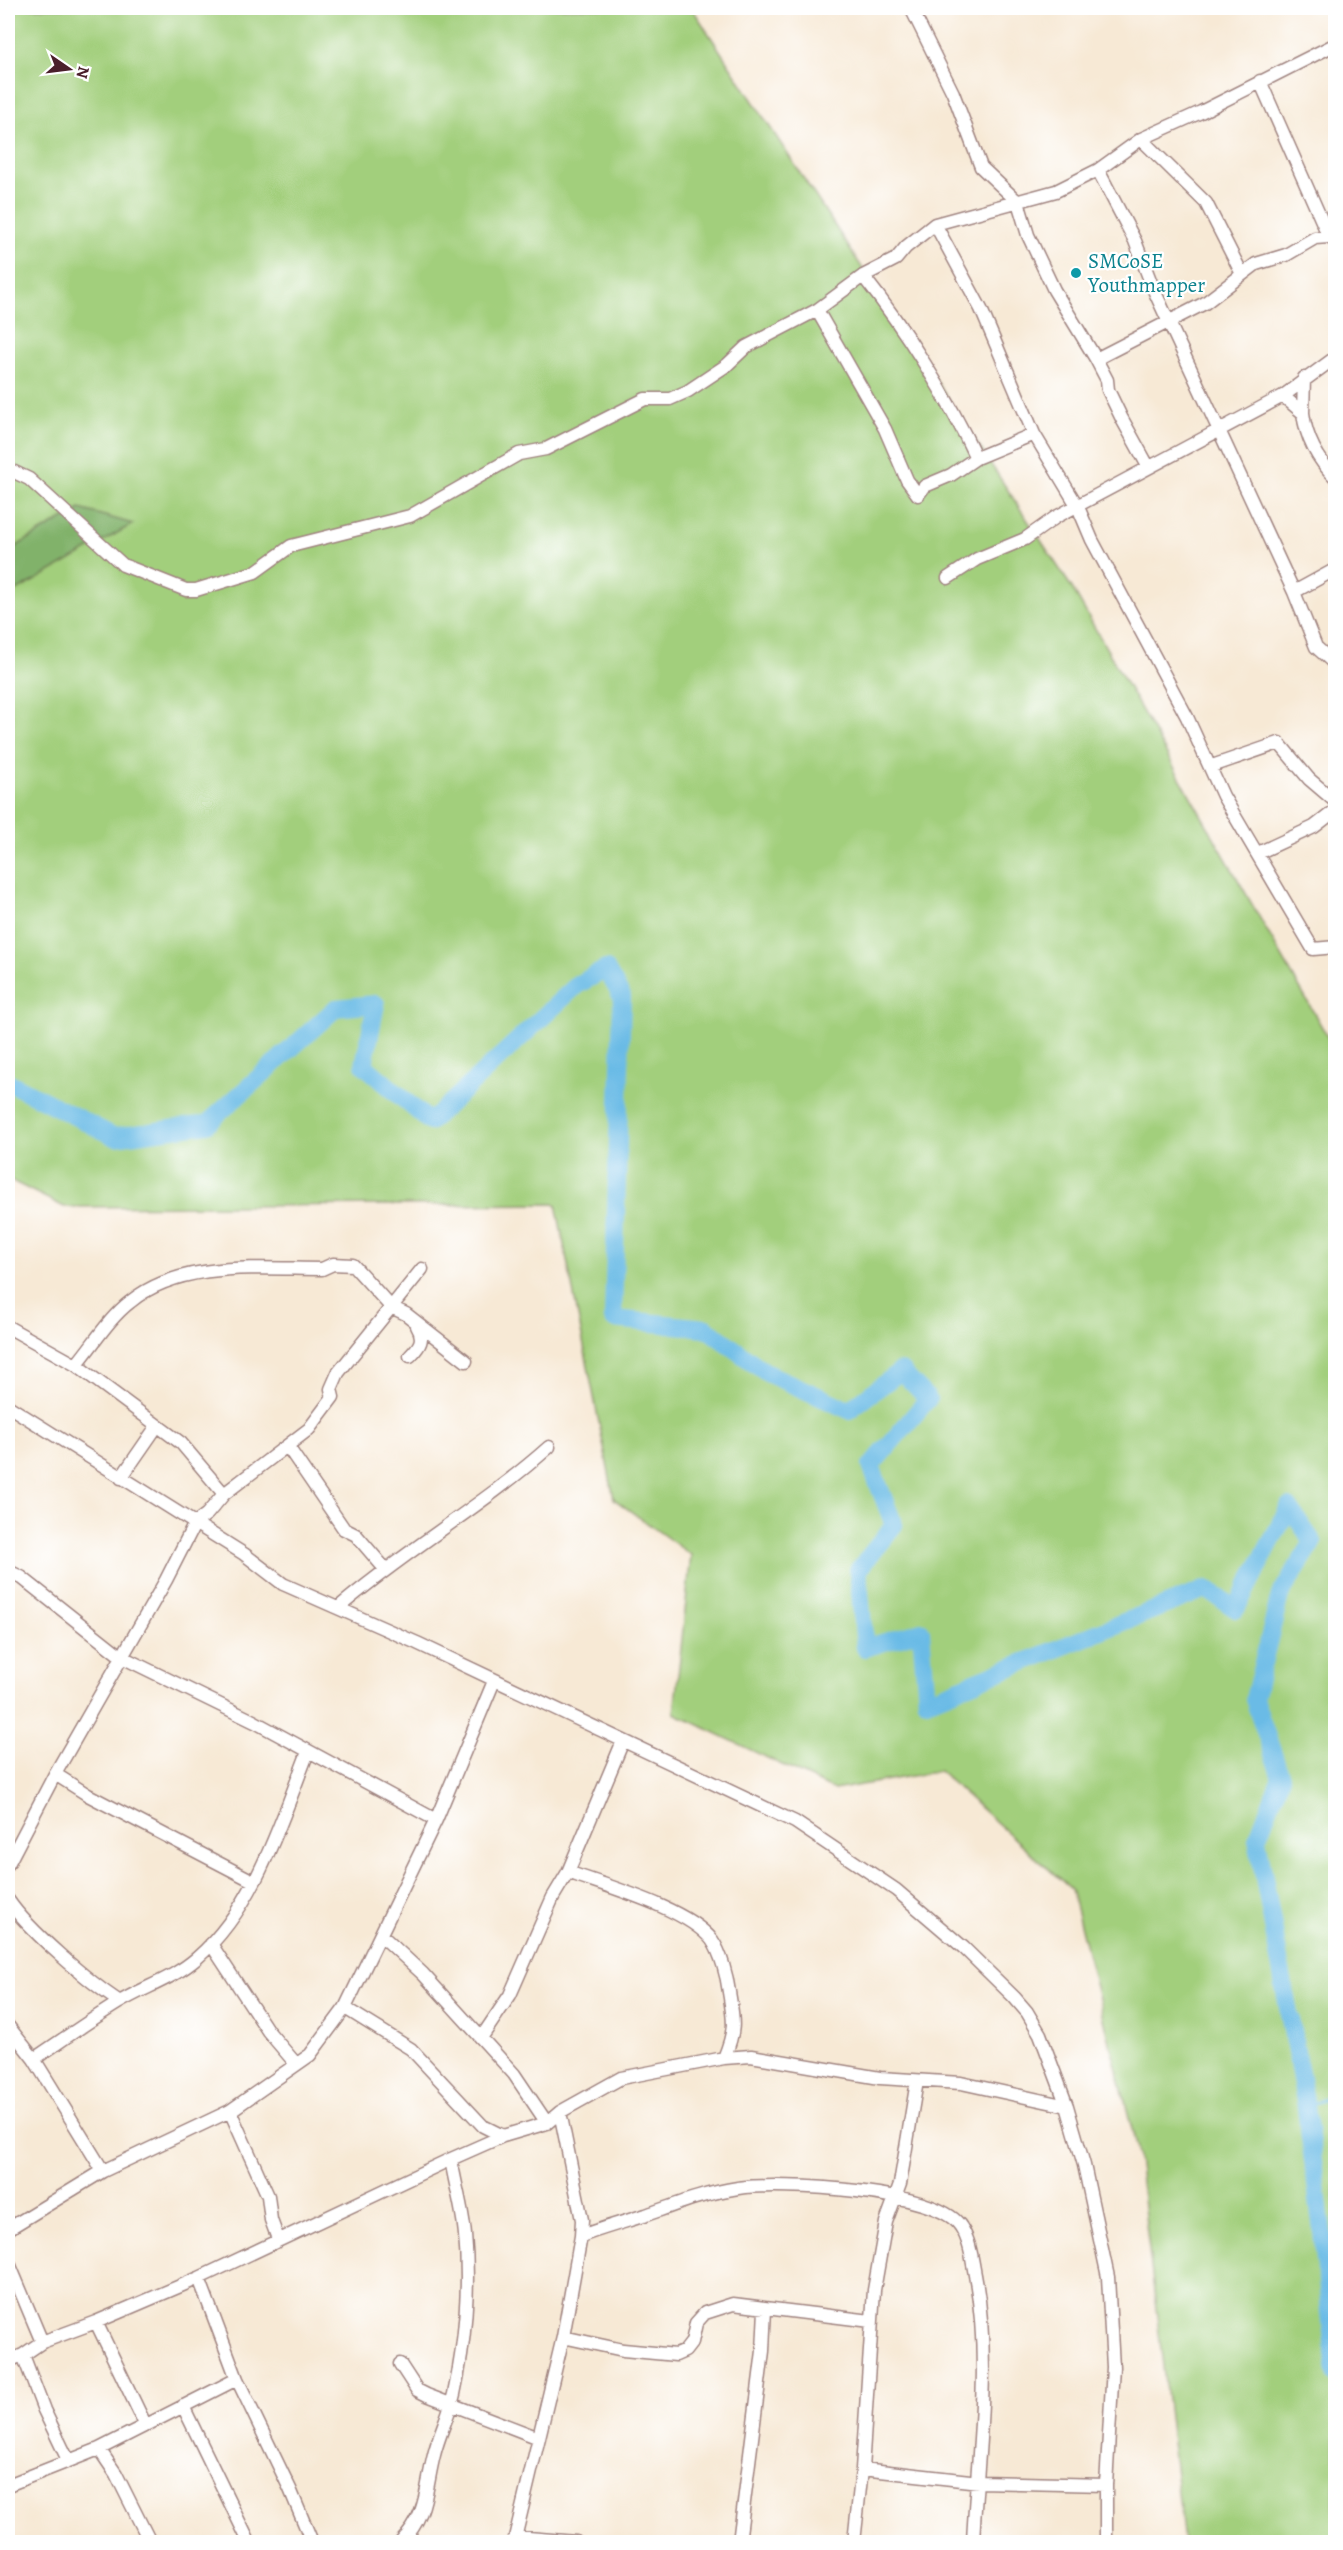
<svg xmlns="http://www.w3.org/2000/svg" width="1343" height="2550" font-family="Alegreya,serif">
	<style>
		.green { fill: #a2cf7b; stroke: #767753; stroke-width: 1.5 }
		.forest { fill: #81b26b; stroke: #66684b; stroke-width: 1.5 }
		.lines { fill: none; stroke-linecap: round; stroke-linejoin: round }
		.stream { stroke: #6bbbe6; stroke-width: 3 }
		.river { stroke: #6bbbe6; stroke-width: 18 }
		.minor-casing { stroke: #a08480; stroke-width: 15 }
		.minor { stroke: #fff; stroke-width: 12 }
		.culture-dot { fill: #0f9aa8; stroke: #fff; stroke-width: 2 }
		.labels { text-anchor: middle; stroke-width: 4.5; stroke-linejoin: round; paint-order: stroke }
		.culture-label { font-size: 21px; fill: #0d838f; stroke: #fff; text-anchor: start }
	</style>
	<rect width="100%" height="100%" fill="#fff"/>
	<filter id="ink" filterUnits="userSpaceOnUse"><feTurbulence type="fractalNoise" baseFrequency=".0167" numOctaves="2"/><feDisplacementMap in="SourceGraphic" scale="12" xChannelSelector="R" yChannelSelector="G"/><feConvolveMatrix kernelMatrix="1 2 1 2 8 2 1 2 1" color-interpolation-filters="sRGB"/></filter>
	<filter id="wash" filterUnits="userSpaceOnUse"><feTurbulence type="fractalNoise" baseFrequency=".008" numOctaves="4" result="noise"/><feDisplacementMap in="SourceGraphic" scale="24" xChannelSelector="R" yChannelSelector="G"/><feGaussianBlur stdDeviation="1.35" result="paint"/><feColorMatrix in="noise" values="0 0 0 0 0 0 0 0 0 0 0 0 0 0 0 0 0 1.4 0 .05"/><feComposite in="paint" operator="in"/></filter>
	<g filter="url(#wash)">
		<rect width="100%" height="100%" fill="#f7e9d5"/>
		<path class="green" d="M12,8h680l380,580 263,462v1492h-151l-47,-393 -66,-260 -132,-118 -105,19 -160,-77 17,-158 -77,-56 -58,-295 -492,3 -56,-28v-1169z"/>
		<path class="forest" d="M80,509l53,15 -125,72v-45z"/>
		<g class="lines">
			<path class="stream" d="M1306,2106l30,-11"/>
			<path class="river" d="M8,1082l107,55 92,-13 129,-116 40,-4 -12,61 66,57 147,-137 29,-16 16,28 -9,322 93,9 61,45 82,37 52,-39 27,28 -57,67 23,59 -36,45 7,78 56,-17 6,70 279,-112 30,20 53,-102 24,35 -33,53 -26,104 27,78 -24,62 49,267 17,133 13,135"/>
		</g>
	</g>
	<g filter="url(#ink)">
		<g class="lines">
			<g class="minor-casing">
				<path id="minor" d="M911,8l42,85 28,74 37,35 10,33 26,55 42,69 109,-56 51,-39 30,-9 29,-17 14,-1 7,-5
					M1260,81l69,156 4,3
					M1141,139l65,64 36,71
					M1098,170l37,71 18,47 141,304 22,55 20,18
					M935,224l46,85 53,125 44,73 14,33 95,177 36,79 90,153 23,-2
					M863,276c42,53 85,121 113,182
					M817,310l68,119 22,51 11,15 7,-9 26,-11 25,-17 58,-24
					M1096,359l11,21 1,10 14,29 26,47
					M1283,396l20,17c3,25 15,47 33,65
					M1303,413l1,-35
					M8,469l21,10 94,86 63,25h10l59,-18 36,-26 119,-30 109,-62 27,-5 99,-50h25l18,-8 39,-26 19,-18 71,-37 46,-34 33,-17 10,-12 29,-23 121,-33 42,-21 43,-31 60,-27 135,-68
					M948,578l29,-19 48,-20 31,-22 227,-121 53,-39
					M1294,592l42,-23
					M1212,766l67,-23 30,36 27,23
					M1258,853l56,-26 22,-17
					M8,1327l68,38 105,78 43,51
					M410,1356c10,-10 15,-17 7,-30
					M76,1365c17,-20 33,-47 54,-63 51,-42 130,-33 192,-33l11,-5 20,1 38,42 15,7 60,47
					M8,1406l236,148 39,30 134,59 378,179 101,68 68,58 50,49 13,15 13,22 27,72 17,59 24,112 5,90 -7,118v57
					M288,1447l56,82 12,6 30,35
					M121,1478l36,-52
					M8,1571l13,6 101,80 133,65 181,98
					M338,1608c67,-58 145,-102 211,-161
					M55,1774l33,21 165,86
					M8,1864l47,-90 111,-194 29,-57 12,-9 17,-20 85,-65 24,-32 -2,-8 7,-16 84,-104
					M568,1872c38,14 119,36 144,68 9,13 15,36 17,52 5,30 7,37 -5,66
					M8,1900c20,30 81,82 112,102
					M381,1935l42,39 91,100 33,49
					M211,1944l57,87 28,33
					M345,2008l66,41 72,77 20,10
					M8,2026l26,33 69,112
					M481,2038l29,-43 43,-98 15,-25 55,-131
					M34,2059c28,-19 55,-38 84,-56 26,-16 55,-24 79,-45 59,-52 83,-135 111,-206
					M230,2111l38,85 3,24 7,19
					M8,2229l95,-58 127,-60 80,-56 35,-47 91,-188 58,-139
					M581,2236c21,-8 43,-14 65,-21 31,-11 59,-22 92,-27 42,-6 200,1 223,39 9,14 11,32 14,48 17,89 2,178 -2,267
					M8,2261l34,81
					M199,2278l38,101 53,110 22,53
					M96,2322l49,102
					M563,2337l60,13 53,5 9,-4 7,-9 4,-19 9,-10 28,-9 138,17
					M23,2355l21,55 24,50
					M8,2361l15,-6 19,-13 54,-20 103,-44 252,-119 52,-23 44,-13 13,-11 61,-34 103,-20 27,-2 129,22 81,5 106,23
					M400,2364l17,26 10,5 112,43
					M183,2406l66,136
					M99,2449l17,25 34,68
					M862,2469l117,13 127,3
					M8,2485l91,-36 138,-70
					M516,2537l60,5
					M401,2542c27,-27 24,-52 33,-87 5,-21 15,-40 20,-61 11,-50 16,-108 11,-159 -2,-25 -10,-51 -14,-76
					M514,2542l49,-205 18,-101 1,-16 -22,-108
					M739,2542l24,-191 2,-42
					M854,2542l8,-73 12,-179 12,-68 14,-38 17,-103"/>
			</g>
			<use href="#minor" class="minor"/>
		</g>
	</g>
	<circle class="culture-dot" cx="1076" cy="273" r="6"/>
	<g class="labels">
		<g class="culture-label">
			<text x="1088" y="268">SMCoSE<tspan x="1088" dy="24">Youthmapper</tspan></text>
		</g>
	</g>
	<rect width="1343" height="2550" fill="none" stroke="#fff" stroke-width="30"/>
	<g transform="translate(69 69) rotate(104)" stroke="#ffffff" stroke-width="4.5" paint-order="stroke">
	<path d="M0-4.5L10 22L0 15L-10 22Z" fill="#4a1f2b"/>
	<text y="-9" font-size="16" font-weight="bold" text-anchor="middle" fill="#4a1f2b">N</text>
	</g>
</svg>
